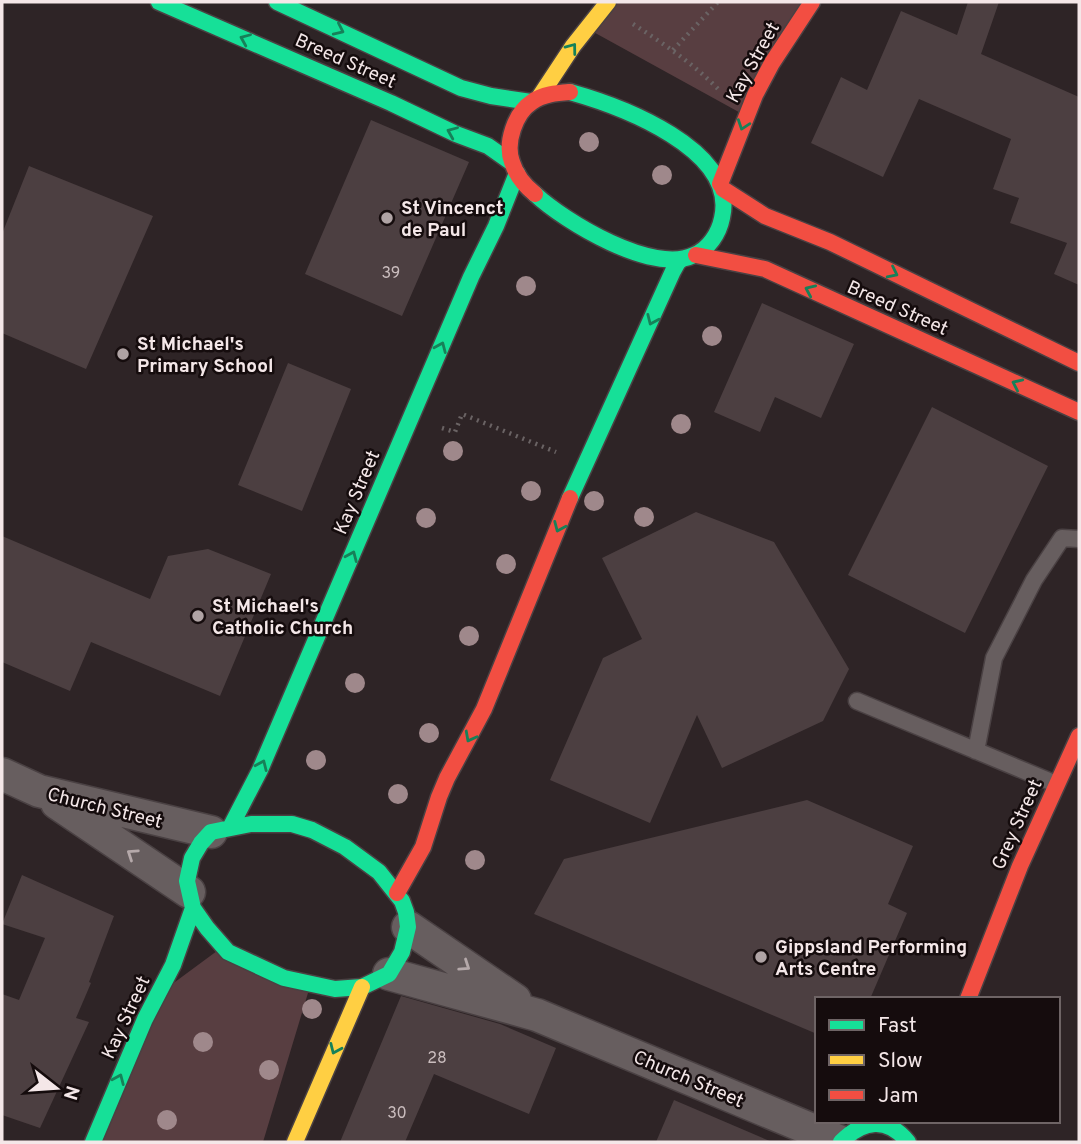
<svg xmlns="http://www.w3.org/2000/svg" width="1081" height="1144" font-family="Overpass,sans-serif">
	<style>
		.green { fill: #583e41 }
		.building { fill: #4c3f41 }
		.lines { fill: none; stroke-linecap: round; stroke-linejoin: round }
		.lane-casing { stroke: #4a4143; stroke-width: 19 }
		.street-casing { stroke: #4a4143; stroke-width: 35 }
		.fast-casing { stroke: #4a4143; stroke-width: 19 }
		.slow-casing { stroke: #4a4143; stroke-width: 19 }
		.jam-casing { stroke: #4a4143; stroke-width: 19 }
		.path { stroke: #6a6364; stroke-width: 4.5; stroke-dasharray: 2 5; stroke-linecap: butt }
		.lane { stroke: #675e5f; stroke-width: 16 }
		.street { stroke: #675e5f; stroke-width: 32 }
		.fast { stroke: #16e098; stroke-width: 16 }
		.slow { stroke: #ffcf43; stroke-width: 16 }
		.jam { stroke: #f24e42; stroke-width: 16 }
		.tree { fill: #9f888b }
		.oneway { stroke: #168159 }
		.oneway2 { stroke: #b5a9aa }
		.poi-dot { fill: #afa3a4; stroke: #150c0d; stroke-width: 2.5 }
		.labels { text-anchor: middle; stroke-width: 5; stroke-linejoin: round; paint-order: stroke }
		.number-label { font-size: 16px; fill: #cabdbe }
		.street-label { font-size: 19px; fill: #f4e7e8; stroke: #150c0d }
		.poi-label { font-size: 19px; font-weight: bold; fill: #f4e7e8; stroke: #150c0d; text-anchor: start }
	</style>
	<rect width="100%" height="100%" fill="#2e2426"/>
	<path class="green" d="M608,2h207l-69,114 -158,-87z
		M221,948l90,35 -48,159h-170l63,-146z"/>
	<path class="building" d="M968,2h31l-18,52 98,43v188l-25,-11 13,-31 -57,-20 9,-25 -26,-9 18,-50 -92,-40 -36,78 -72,-34 30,-66 26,13 34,-79 56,24z
		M371,120l98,42 -67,154 -97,-42z
		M29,166l124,50 -67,153 -84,-36v-99z
		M762,303l92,41 -33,74 -46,-21 -15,35 -46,-20z
		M288,363l63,26 -49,122 -64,-26z
		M932,407l116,59 -83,167 -117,-58z
		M696,512l78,30 75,127 -26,52 -101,47 -25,-53 -47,108 -100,-43 53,-122 39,-19 -40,-81z
		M2,536l148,63 18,-43 40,-7 63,25 -51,122 -129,-54 -21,49 -68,-29z
		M807,800l106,46 -25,58 19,9 -37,86h-53v35l-283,-120 30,-55z
		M22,875l92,41 -25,66 2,1 -15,35 13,4 -49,106 -38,-13v-121l17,6 26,-62 -43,-14z
		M401,996l99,28 56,24 -27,66 -95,-40 -29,68h-65z
		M674,1100l98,42h-116z"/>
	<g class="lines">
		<g class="lane-casing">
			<path id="lane" d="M857,701l199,83
				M976,751l18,-93 40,-78 28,-42 17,1"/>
		</g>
		<g class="street-casing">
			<path id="street" d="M2,774l37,17 172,41
				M57,803l132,89
				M408,927l107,73
				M389,974l148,41 304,127"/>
		</g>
		<g class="fast-casing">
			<path id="fast" d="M159,2l232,101 65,31 32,12 24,17
				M277,2l184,86 30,8 40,6
				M535,194c30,28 118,81 159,61 15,-6 25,-22 28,-37 16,-69 -102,-112 -152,-126
				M570,498l103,-227 5,-9 4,-3
				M251,824h41l20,6 33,17 34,25 23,29 4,11 2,15 -6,25 -13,22 -27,13 -27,2 -51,-11 -56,-26 -21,-24 -14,-20 -6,-27 5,-23 9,-15 10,-11z
				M231,826l29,-56 211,-493 25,-51 21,-53
				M93,1142l52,-123 28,-54 20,-57
				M841,1142c22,-22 46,-26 67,0"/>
		</g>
		<g class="slow-casing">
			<path id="slow" d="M540,96l33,-50 35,-44
				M295,1142l67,-155"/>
		</g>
		<g class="jam-casing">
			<path id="jam" d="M720,184l35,-89 17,-32 40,-61
				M723,189l42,27 65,26 249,121
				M535,194c-10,-8 -19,-19 -23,-32 -7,-19 3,-49 20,-60 11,-8 25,-9 38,-10
				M696,255l69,14 314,143
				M397,893l26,-46 16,-50 8,-19 37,-69 86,-211
				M968,999l52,-133 59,-130"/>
		</g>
		<path class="path" d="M633,24c31,20 61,40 87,67
			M673,50l45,-48
			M442,428l13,4 7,-18 94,38"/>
		<use href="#lane" class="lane"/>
		<use href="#street" class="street"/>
		<use href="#fast" class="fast"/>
		<use href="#slow" class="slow"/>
		<use href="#jam" class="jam"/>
	</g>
	<g class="tree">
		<circle cx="589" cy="142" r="10"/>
		<circle cx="662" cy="175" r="10"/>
		<circle cx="526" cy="286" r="10"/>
		<circle cx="712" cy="336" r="10"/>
		<circle cx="681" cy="424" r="10"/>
		<circle cx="453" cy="451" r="10"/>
		<circle cx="531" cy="491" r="10"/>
		<circle cx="594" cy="501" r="10"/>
		<circle cx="644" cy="517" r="10"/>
		<circle cx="426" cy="518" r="10"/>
		<circle cx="506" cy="564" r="10"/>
		<circle cx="469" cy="636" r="10"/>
		<circle cx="355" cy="683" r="10"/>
		<circle cx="429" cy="733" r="10"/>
		<circle cx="316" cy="760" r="10"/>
		<circle cx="398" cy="794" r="10"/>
		<circle cx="475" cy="860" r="10"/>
		<circle cx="312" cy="1009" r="10"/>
		<circle cx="203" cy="1042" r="10"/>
		<circle cx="269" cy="1070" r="10"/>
		<circle cx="167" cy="1120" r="10"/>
	</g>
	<defs><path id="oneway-chevron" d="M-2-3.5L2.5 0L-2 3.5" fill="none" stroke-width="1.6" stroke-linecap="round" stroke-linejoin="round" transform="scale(1.75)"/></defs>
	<g class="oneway">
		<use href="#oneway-chevron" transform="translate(339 30) rotate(25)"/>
		<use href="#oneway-chevron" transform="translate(245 39) rotate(-157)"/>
		<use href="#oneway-chevron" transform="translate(572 48) rotate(-53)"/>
		<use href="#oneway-chevron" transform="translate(743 125) rotate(109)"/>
		<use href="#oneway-chevron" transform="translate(452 132) rotate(-157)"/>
		<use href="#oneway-chevron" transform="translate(893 273) rotate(26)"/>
		<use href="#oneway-chevron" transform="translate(810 290) rotate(-156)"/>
		<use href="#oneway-chevron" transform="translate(652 320) rotate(114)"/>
		<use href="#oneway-chevron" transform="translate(441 347) rotate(-67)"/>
		<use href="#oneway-chevron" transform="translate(1017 384) rotate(-155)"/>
		<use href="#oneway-chevron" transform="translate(559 527) rotate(113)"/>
		<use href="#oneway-chevron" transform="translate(352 556) rotate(-67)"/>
		<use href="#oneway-chevron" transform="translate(470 737) rotate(118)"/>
		<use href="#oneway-chevron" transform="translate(262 765) rotate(-66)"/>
		<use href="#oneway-chevron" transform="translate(335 1049) rotate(114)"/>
		<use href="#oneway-chevron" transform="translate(119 1079) rotate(-67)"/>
	</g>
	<g class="oneway2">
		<use href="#oneway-chevron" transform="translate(132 854) rotate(-146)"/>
		<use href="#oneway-chevron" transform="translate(465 966) rotate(34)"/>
	</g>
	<g class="poi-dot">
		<circle cx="387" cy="218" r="7"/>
		<circle cx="123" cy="354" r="7"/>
		<circle cx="198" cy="616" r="7"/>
		<circle cx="761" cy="957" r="7"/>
	</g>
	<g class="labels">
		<g class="number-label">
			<text x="391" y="278">39</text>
			<text x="437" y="1063">28</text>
			<text x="397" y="1118">30</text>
		</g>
		<g class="street-label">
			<text transform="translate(346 60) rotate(24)" y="7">Breed Street</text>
			<text transform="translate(752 62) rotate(-61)" y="7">Kay Street</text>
			<text transform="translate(898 307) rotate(24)" y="7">Breed Street</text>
			<text transform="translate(356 492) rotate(-67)" y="7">Kay Street</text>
			<text transform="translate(105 807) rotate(14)" y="7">Church Street</text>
			<text transform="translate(1016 824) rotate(-66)" y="7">Grey Street</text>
			<text transform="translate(125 1017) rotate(-65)" y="7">Kay Street</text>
			<text transform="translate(689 1078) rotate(23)" y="7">Church Street</text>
		</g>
		<g class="poi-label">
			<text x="401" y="214">St Vincenct<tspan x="401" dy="22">de Paul</tspan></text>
			<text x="137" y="350">St Michael's<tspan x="137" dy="22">Primary School</tspan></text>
			<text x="212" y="612">St Michael's<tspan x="212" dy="22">Catholic Church</tspan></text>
			<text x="775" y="953">Gippsland Performing<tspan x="775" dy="22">Arts Centre</tspan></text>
		</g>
	</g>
	<rect width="1081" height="1144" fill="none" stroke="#f4e7e8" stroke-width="7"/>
	<rect x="815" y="997" width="245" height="126" fill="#150c0d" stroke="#6e6465" stroke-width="2"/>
	<rect x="829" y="1020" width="35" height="10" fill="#16e098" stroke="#6e6465" stroke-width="2"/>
	<text x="878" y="1032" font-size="21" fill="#f4e7e8">Fast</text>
	<rect x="829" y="1055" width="35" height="10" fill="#ffcf43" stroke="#6e6465" stroke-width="2"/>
	<text x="878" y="1067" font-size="21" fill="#f4e7e8">Slow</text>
	<rect x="829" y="1090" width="35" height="10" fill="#f24e42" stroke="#6e6465" stroke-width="2"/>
	<text x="878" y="1102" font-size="21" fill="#f4e7e8">Jam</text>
	<g transform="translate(56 1088) rotate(107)" stroke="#150c0d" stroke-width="5" paint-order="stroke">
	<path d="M0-5L12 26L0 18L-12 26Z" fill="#f4e7e8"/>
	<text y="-10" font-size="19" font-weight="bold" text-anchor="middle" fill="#f4e7e8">N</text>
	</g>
</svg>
